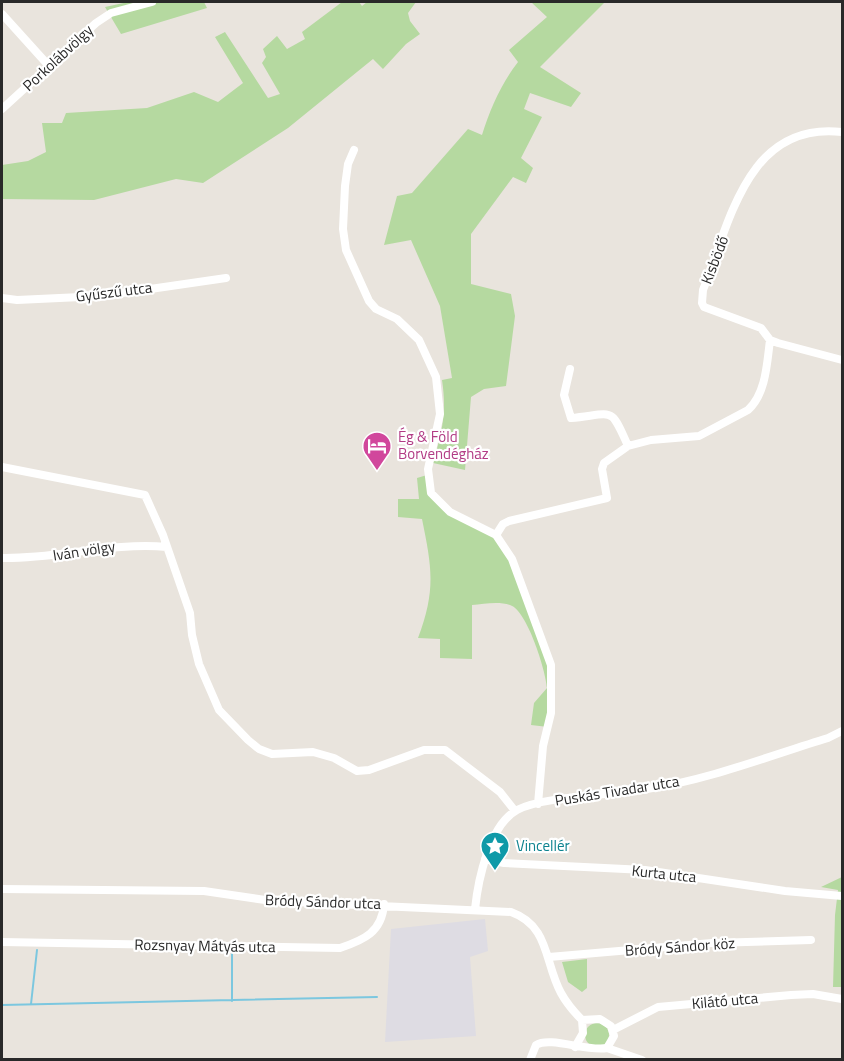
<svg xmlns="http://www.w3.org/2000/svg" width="844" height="1061" font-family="'Titillium Web',sans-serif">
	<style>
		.industrial { fill: #dedce3 }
		.green { fill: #b5d9a0 }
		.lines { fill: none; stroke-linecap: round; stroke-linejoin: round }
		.stream { stroke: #7cc7df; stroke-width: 2 }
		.street { stroke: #fff; stroke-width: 8 }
		.labels { text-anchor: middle; stroke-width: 4.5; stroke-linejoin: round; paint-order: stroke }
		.street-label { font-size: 15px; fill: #292929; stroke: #fff }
		.hotel-label { font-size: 15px; fill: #b23c85; stroke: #fff; text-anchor: start }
		.culture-label { font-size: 15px; fill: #0d838f; stroke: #fff; text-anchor: start }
	</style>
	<rect width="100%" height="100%" fill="#e9e4dd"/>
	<path class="industrial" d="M485,919l3,32 -18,6 6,79 -91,6 6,-113z"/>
	<path class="green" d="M128,2h76l3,6 -86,26 -16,-27z
		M342,2h17l3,4 5,-4h49l-8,11 2,8 10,13 -14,10 -23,25 -10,-10 -85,69 -85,55 -27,-4 -82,21 -91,-1 -1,6v-40l26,-4 18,-9 -4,-29h20l4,-10 81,-5 47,-16 24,10 25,-19 -28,-46 10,-5 43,66 12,-4 -18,-31 4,-6 -3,-8 14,-13 10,13 18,-10 -3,-7z
		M531,2h74l-65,65 41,26 -10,14 -41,-14 -6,16 18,8 -21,41 12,10 -7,15 -13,-6 -42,57v50l40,10 4,22 -9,70 -22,3 -13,8 -6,73 -32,-7c9,-31 14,-50 9,-83l10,-2 -12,-72 -29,-66 -27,5 13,-49 15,-3 56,-64 14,6c8,-26 19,-51 36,-73l-9,-12 38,-33z
		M427,475l11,28 58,32 16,24 39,106 -3,62 -17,-2 3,-22 13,-15c-1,-17 -20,-78 -37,-83 -12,-4 -26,-1 -38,0v54l-32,-1v-19l-22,-1c18,-48 14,-70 4,-119l-24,-2v-18h21l-2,-21z
		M842,877v110h-9l2,-72 3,-25 -17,-3z
		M587,959v29l-5,4 -14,-10 -6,-20z
		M585 1035a12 12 0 1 1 24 0a12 12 0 1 1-24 0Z"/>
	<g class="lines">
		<path class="stream" d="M232,1001v-47
			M31,1004l6,-54
			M2,1005l375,-8"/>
		<path class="street" d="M2,14l47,52
			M2,109l94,-86 15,-10 41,-11
			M842,132c-94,-11 -112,89 -139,158l-1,13 2,4 57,21 9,12 8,3 64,17
			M354,150l-6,14 -3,22 -2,43 3,21 23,51 7,8 21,10 22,21 17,37 4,37 -12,55 3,24 19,19 46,23 16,24 39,106v48l-8,33 -5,58
			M2,298l15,2 85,-4 124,-18
			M570,369l-6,26 7,23c43,-4 39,-13 57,28
			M2,467l143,28 18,40 27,78 2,22 7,29 20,46 29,30 11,9 13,5 41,-2 21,6 23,13 12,-1 55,-20h21l55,42 15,19
			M496,535l7,-11 6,-3 98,-23 -5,-29 2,-6 24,-17 23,-6 48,-4 49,-26c18,-16 19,-47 22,-70
			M2,558c56,1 109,-16 165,-11
			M485,859l19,4 141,7 140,21 57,5
			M2,889l202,2 68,10 239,11c39,14 33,50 50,81 6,11 13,19 21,27
			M475,909c3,-28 14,-84 42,-99 27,-14 97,-15 130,-21 61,-9 122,-33 181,-51l14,-7
			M2,942l338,6c24,-8 42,-16 44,-44
			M549,957l163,-14 99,-3
			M613,1030l45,-23 133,-12 22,-1 29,5
			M607,1048l35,12
			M530,1060l6,-15c14,-9 51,7 71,3l7,-12 -3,-10 -11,-7 -18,1 1,13 -8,14"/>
	</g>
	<defs>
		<g id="hotel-pin" transform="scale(1.5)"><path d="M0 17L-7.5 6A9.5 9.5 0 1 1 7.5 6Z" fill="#d1479c" stroke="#fff"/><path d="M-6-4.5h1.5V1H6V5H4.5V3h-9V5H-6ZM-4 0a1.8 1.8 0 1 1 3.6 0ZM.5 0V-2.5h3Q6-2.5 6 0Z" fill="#fff"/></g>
		<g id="sight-pin" transform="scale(1.5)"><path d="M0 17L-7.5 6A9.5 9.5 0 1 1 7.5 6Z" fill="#0f9aa8" stroke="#fff"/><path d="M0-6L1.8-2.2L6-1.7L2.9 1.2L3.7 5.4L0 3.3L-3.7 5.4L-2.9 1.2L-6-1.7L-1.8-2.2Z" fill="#fff"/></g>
	</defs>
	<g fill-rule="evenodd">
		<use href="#hotel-pin" x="377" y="446"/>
		<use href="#sight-pin" x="495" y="846"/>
	</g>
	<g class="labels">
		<g class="street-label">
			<text transform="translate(58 58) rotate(-43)" y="5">Porkolábvölgy</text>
			<text transform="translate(715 260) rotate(-69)" y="5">Kisbödő</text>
			<text transform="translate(114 292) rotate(-7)" y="5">Gyűszű utca</text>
			<text transform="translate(84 551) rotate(-9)" y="5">Iván völgy</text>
			<text transform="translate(617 791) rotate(-9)" y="5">Puskás Tivadar utca</text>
			<text transform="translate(664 874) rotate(6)" y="5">Kurta utca</text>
			<text transform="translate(323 902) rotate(2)" y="5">Bródy Sándor utca</text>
			<text transform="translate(205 946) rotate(1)" y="5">Rozsnyay Mátyás utca</text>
			<text transform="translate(680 947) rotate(-4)" y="5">Bródy Sándor köz</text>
			<text transform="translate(725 1001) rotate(-5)" y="5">Kilátó utca</text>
		</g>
		<g class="hotel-label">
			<text x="398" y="442">Ég &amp; Föld<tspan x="398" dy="17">Borvendégház</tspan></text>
		</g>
		<g class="culture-label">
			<text x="516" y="851">Vincellér</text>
		</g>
	</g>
	<rect width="844" height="1061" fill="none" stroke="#292929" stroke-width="6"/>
</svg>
